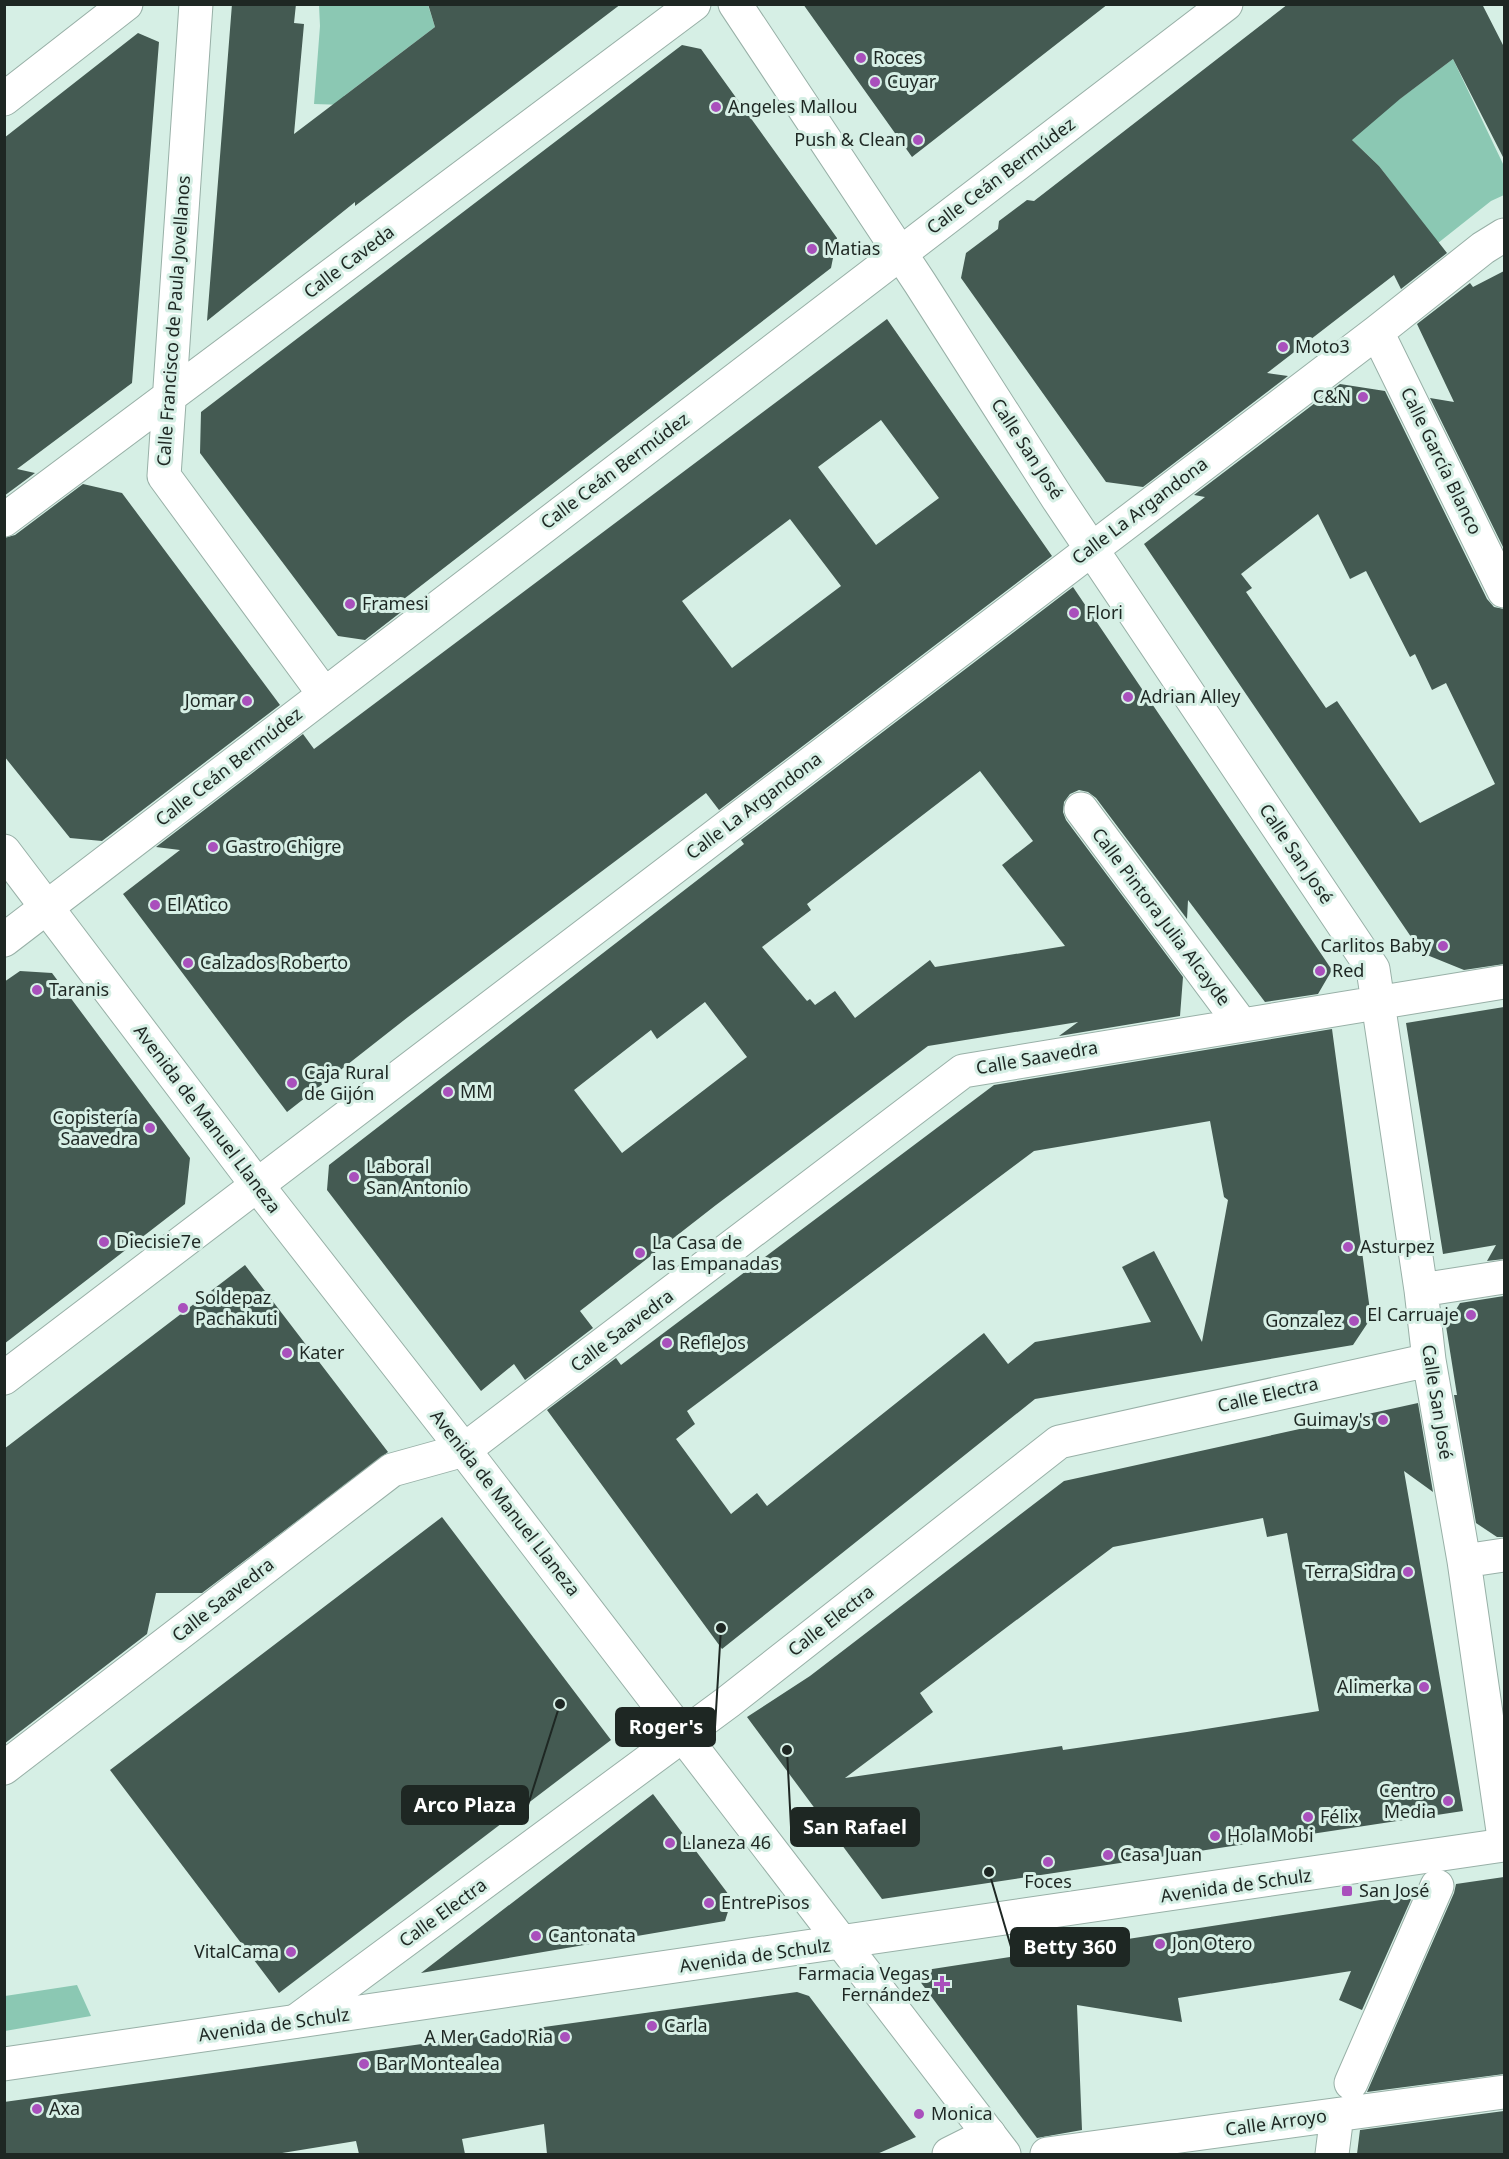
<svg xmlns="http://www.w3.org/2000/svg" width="1509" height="2159" font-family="'Noto Sans',sans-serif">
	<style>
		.green { fill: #8bc8b3 }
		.building { fill: #445a52; fill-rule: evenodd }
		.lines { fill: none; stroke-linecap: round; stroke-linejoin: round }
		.street-casing { stroke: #98b0a7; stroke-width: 35 }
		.secondary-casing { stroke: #98b0a7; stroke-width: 35 }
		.street { stroke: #fff; stroke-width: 33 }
		.secondary { stroke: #fff; stroke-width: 33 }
		.poi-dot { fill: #a950bc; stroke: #d6efe5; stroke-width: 2 }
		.labels { text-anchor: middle; stroke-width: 6; stroke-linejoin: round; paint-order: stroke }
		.poi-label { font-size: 18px; fill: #1e2723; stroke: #d6efe5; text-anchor: start }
		.street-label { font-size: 18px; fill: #1e2723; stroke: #d6efe5 }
		.leader { fill: none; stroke: #1e2723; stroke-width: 2 }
		.callout-dot { fill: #1e2723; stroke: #d6efe5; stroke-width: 2 }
		.callout { fill: #1e2723; stroke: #1e2723; stroke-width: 2 }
		.callout-label { font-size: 20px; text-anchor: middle; font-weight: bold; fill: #fff }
	</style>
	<rect width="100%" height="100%" fill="#d6efe5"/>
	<path class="green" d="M319,5h109l7,22 -91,69 1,9 -31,-1 6,-78z
		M1453,59l51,107v29l-13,6 -53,42 -59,-77 -30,-29z
		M77,1985l14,31 -86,15v-35z"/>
	<path class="building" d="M232,4h64l-2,19 10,1 -10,110 141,-107 -7,-23h193l-266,202v-4l-148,119z
		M803,4h305l-196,153z
		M1288,4h194l22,43v112l-51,-100 -53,40 -48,41 27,26 68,87 -46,36 -7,-14 -127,98 21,3 -145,111 -37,-5 -145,-204 5,-25 32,-24 1,-8 28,-21 7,1z
		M138,33l21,9 -27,341 -115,86 18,4 -31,23v-358z
		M682,45l19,4 136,189 -6,30 -431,334 5,7 -40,31 -27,-4 -138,-183 1,-41z
		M1504,271v278l-74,-151 24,4 -37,-78 53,-41 3,4z
		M887,319l165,237 -333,254 -13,-17 -298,224 -121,95 -164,-218 57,-44 -24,-3 147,-113 11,15zM881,420l58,78 -63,47 -58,-78zM790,519l51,67 -109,82 -50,-67z
		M1340,384l45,7 102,208 7,8 10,2v355l-40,6 -42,-17 -278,-409 61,-47 -11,-2zM1318,514l32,65 16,-8 44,86 5,-3 17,36 14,-7 49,101 -75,39 -83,-122 -11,7 -80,-116 6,-4 -11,-14z
		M83,484l39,9 158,212 -178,136 -32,-3 -66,-82v-218l11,-3z
		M1073,587l259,383 -14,24 -53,8 -77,-102 -1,19 -91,-121 -8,-6 -9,-2 -9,4 -6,8 -1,10 3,8 117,157 -3,39 -121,20 19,-14 -150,24 -212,159 -136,106 13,17 -68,52 -11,-16 -33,27 -154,-201 2,-25 415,-321 -3,-4zM980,771l53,70 -31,24 63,81 -130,21 -5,-7 -75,58 -20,-27 -20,14 -5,-6 -3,2 -45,-54 49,-37 -4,-6zM705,1002l42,55 -125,96 -48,-63 77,-60 6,9z
		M20,971l32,2 138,185 -5,46 -181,140v-362z
		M1504,1007v252l-17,2 9,-16 -53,9 -37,-231z
		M1332,1029l39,289 -18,27 -318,54 -313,250 -175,-239 69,-52 5,7 373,-280zM1210,1121l14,76 4,3 -26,142 -48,-91 -32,16 29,55 -116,20 -27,22 -24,-31 -217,173 -10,-13 -26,21 -55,-75 19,-15 -8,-13 347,-260z
		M245,1265l143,187 -186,141h-46l-9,41 -143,110v-295z
		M1504,1296v241h-7l-21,-14 -22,-128h3l-11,-69 14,-23z
		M1418,1403l15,89 -29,-21 59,340 -581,88 -135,-182 63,-41 254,-195zM1263,1518l4,19 20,-4 32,178 -132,21 -124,18 -1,-4 -217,32 88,-66 -13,-19 193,-146z
		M442,1517l169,223 -332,253 -169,-223z
		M653,1794l79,105 -7,22 -304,52z
		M1504,1877v197l-137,18 87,-199 2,-9z
		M1413,1895l-51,115 -23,-10 12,-29 -173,27 4,24 -105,-17 5,125 -45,8 -124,-166z
		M797,1992l12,4 107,141 -39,17h-330l-3,-30 -82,15 3,15h-106l-3,-13 -80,13h-272v-52z
		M1504,2111v43h-147l3,-24z"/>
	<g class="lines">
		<g class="street-casing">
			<path id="street" d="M196,4l-32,472 160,218
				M735,4l185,279 138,216 315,470 48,321 8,70 35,201 40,277
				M4,99l122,-95
				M1377,332l127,259
				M4,520l690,-516
				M1081,809l160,215
				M4,940l1222,-936
				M1421,1290l83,-13
				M4,1378l1373,-1046 106,-84 21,-13
				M1464,1561l40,-6
				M4,1768l388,-298 72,-20 499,-379 541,-89
				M296,2021l432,-319 331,-260 370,-82
				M1351,2083l86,-197
				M949,2154l40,-20
				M1047,2154l457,-62
				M1332,2154l5,-39"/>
		</g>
		<g class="secondary-casing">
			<path id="secondary" d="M4,851l253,334 207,265 540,704
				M4,2064l1500,-219"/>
		</g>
		<use href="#street" class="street"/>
		<use href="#secondary" class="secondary"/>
	</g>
	<g class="poi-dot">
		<circle cx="861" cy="58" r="6"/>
		<circle cx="875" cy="82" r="6"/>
		<circle cx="716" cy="107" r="6"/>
		<circle cx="918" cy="140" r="6"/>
		<circle cx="812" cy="249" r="6"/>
		<circle cx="1283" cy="347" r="6"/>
		<circle cx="1363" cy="397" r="6"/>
		<circle cx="350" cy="604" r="6"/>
		<circle cx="1074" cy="613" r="6"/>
		<circle cx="1128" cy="697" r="6"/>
		<circle cx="247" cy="701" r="6"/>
		<circle cx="213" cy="847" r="6"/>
		<circle cx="155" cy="905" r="6"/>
		<circle cx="1443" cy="946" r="6"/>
		<circle cx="188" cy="963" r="6"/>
		<circle cx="1320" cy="971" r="6"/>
		<circle cx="37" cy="990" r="6"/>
		<circle cx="292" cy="1083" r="6"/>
		<circle cx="448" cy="1092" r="6"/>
		<circle cx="150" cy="1128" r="6"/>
		<circle cx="354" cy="1177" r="6"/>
		<circle cx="104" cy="1242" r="6"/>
		<circle cx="1348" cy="1247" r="6"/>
		<circle cx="640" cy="1253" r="6"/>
		<circle cx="183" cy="1308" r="6"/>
		<circle cx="1471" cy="1315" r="6"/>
		<circle cx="1354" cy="1321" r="6"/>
		<circle cx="667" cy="1343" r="6"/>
		<circle cx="287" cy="1353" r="6"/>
		<circle cx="1383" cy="1420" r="6"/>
		<circle cx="1408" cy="1572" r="6"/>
		<circle cx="1424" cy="1687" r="6"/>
		<circle cx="1448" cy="1801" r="6"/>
		<circle cx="1308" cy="1817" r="6"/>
		<circle cx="1215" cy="1836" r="6"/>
		<circle cx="670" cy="1843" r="6"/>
		<circle cx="1108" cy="1855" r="6"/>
		<circle cx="1048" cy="1862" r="6"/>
		<rect x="1341" y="1885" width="12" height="12" rx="3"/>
		<circle cx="709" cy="1903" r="6"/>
		<circle cx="536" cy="1936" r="6"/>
		<circle cx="1160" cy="1944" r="6"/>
		<circle cx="291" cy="1952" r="6"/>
		<path d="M939 1975h6v6h6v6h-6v6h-6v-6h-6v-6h6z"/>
		<circle cx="652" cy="2026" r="6"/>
		<circle cx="565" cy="2037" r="6"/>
		<circle cx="364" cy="2064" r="6"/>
		<circle cx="37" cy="2109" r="6"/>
		<circle cx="919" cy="2114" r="6"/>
	</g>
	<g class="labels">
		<g class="poi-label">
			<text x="873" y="64">Roces</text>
			<text x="887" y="88">Cuyar</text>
			<text x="728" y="113">Angeles Mallou</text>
			<text x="906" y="146" text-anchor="end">Push &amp; Clean</text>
			<text x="824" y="255">Matias</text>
			<text x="1295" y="353">Moto3</text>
			<text x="1351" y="403" text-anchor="end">C&amp;N</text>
			<text x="362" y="610">Framesi</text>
			<text x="1086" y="619">Flori</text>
			<text x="1140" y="703">Adrian Alley</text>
			<text x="235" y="707" text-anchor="end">Jomar</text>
			<text x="225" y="853">Gastro Chigre</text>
			<text x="167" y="911">El Atico</text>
			<text x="1431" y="952" text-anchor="end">Carlitos Baby</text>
			<text x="200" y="969">Calzados Roberto</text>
			<text x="1332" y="977">Red</text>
			<text x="49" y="996">Taranis</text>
			<text x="304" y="1079">Caja Rural<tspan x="304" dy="21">de Gijón</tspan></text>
			<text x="460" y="1098">MM</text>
			<text x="138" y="1124" text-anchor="end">Copistería<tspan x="138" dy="21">Saavedra</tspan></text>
			<text x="366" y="1173">Laboral<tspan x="366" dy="21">San Antonio</tspan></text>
			<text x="116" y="1248">Diecisie7e</text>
			<text x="652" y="1249">La Casa de<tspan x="652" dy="21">las Empanadas</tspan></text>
			<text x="1360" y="1253">Asturpez</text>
			<text x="195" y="1304">Soldepaz<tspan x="195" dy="21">Pachakuti</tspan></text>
			<text x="1459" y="1321" text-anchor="end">El Carruaje</text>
			<text x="1342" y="1327" text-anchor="end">Gonzalez</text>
			<text x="679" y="1349">RefleJos</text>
			<text x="299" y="1359">Kater</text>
			<text x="1371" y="1426" text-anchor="end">Guimay's</text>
			<text x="1396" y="1578" text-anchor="end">Terra Sidra</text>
			<text x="1412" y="1693" text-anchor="end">Alimerka</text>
			<text x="1436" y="1797" text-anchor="end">Centro<tspan x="1436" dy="21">Media</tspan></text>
			<text x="1320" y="1823">Félix</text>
			<text x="1227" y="1842">Hola Mobi</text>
			<text x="682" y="1849">Llaneza 46</text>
			<text x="1120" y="1861">Casa Juan</text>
			<text x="1048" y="1888" text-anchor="middle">Foces</text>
			<text x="1359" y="1897">San José</text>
			<text x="721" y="1909">EntrePisos</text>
			<text x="548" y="1942">Cantonata</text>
			<text x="1172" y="1950">Jon Otero</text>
			<text x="279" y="1958" text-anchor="end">VitalCama</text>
			<text x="930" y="1980" text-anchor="end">Farmacia Vegas<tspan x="930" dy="21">Fernández</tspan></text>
			<text x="664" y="2032">Carla</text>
			<text x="553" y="2043" text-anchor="end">A Mer Cado Ria</text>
			<text x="376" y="2070">Bar Montealea</text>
			<text x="49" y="2115">Axa</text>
			<text x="931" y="2120">Monica</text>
		</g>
		<g class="street-label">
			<text transform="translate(1001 176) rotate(-37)" y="6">Calle Ceán Bermúdez</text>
			<text transform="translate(349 262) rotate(-37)" y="6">Calle Caveda</text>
			<text transform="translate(174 321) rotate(-86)" y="6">Calle Francisco de Paula Jovellanos</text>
			<text transform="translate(1027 449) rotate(57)" y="6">Calle San José</text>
			<text transform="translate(1441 461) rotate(64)" y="6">Calle García Blanco</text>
			<text transform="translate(615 471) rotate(-37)" y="6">Calle Ceán Bermúdez</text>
			<text transform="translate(1140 511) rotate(-37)" y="6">Calle La Argandona</text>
			<text transform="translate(229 767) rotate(-38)" y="6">Calle Ceán Bermúdez</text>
			<text transform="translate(754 806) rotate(-37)" y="6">Calle La Argandona</text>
			<text transform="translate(1296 854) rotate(56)" y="6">Calle San José</text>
			<text transform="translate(1161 917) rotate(53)" y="6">Calle Pintora Julia Alcayde</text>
			<text transform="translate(1037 1058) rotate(-10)" y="6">Calle Saavedra</text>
			<text transform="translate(207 1119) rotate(53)" y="6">Avenida de Manuel Llaneza</text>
			<text transform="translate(622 1331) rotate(-37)" y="6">Calle Saavedra</text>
			<text transform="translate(1268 1395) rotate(-13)" y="6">Calle Electra</text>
			<text transform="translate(1437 1402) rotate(81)" y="6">Calle San José</text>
			<text transform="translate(505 1503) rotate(52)" y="6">Avenida de Manuel Llaneza</text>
			<text transform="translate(223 1600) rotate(-38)" y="6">Calle Saavedra</text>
			<text transform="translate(831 1621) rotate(-38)" y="6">Calle Electra</text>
			<text transform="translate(1236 1886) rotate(-8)" y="6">Avenida de Schulz</text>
			<text transform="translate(443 1913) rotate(-36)" y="6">Calle Electra</text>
			<text transform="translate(755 1956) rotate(-8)" y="6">Avenida de Schulz</text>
			<text transform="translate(274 2025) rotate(-8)" y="6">Avenida de Schulz</text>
			<text transform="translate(1276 2123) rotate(-8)" y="6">Calle Arroyo</text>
		</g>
	</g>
	<path class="leader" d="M721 1628L715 1727M560 1704L528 1805M787 1750L791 1827M989 1872L1011 1947"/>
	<g class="callout-dot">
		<circle cx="721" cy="1628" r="6"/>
		<circle cx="560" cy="1704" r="6"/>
		<circle cx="787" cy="1750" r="6"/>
		<circle cx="989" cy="1872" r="6"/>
	</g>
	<g class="callout">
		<rect x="616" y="1708" width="99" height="38" rx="6"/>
		<rect x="402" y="1786" width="126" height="38" rx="6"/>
		<rect x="791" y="1808" width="128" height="38" rx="6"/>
		<rect x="1011" y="1928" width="118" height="38" rx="6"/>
	</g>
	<g class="callout-label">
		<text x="666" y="1734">Roger's</text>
		<text x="465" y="1812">Arco Plaza</text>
		<text x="855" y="1834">San Rafael</text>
		<text x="1070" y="1954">Betty 360</text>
	</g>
	<rect width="1509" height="2159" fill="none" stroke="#1e2723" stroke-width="12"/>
</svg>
